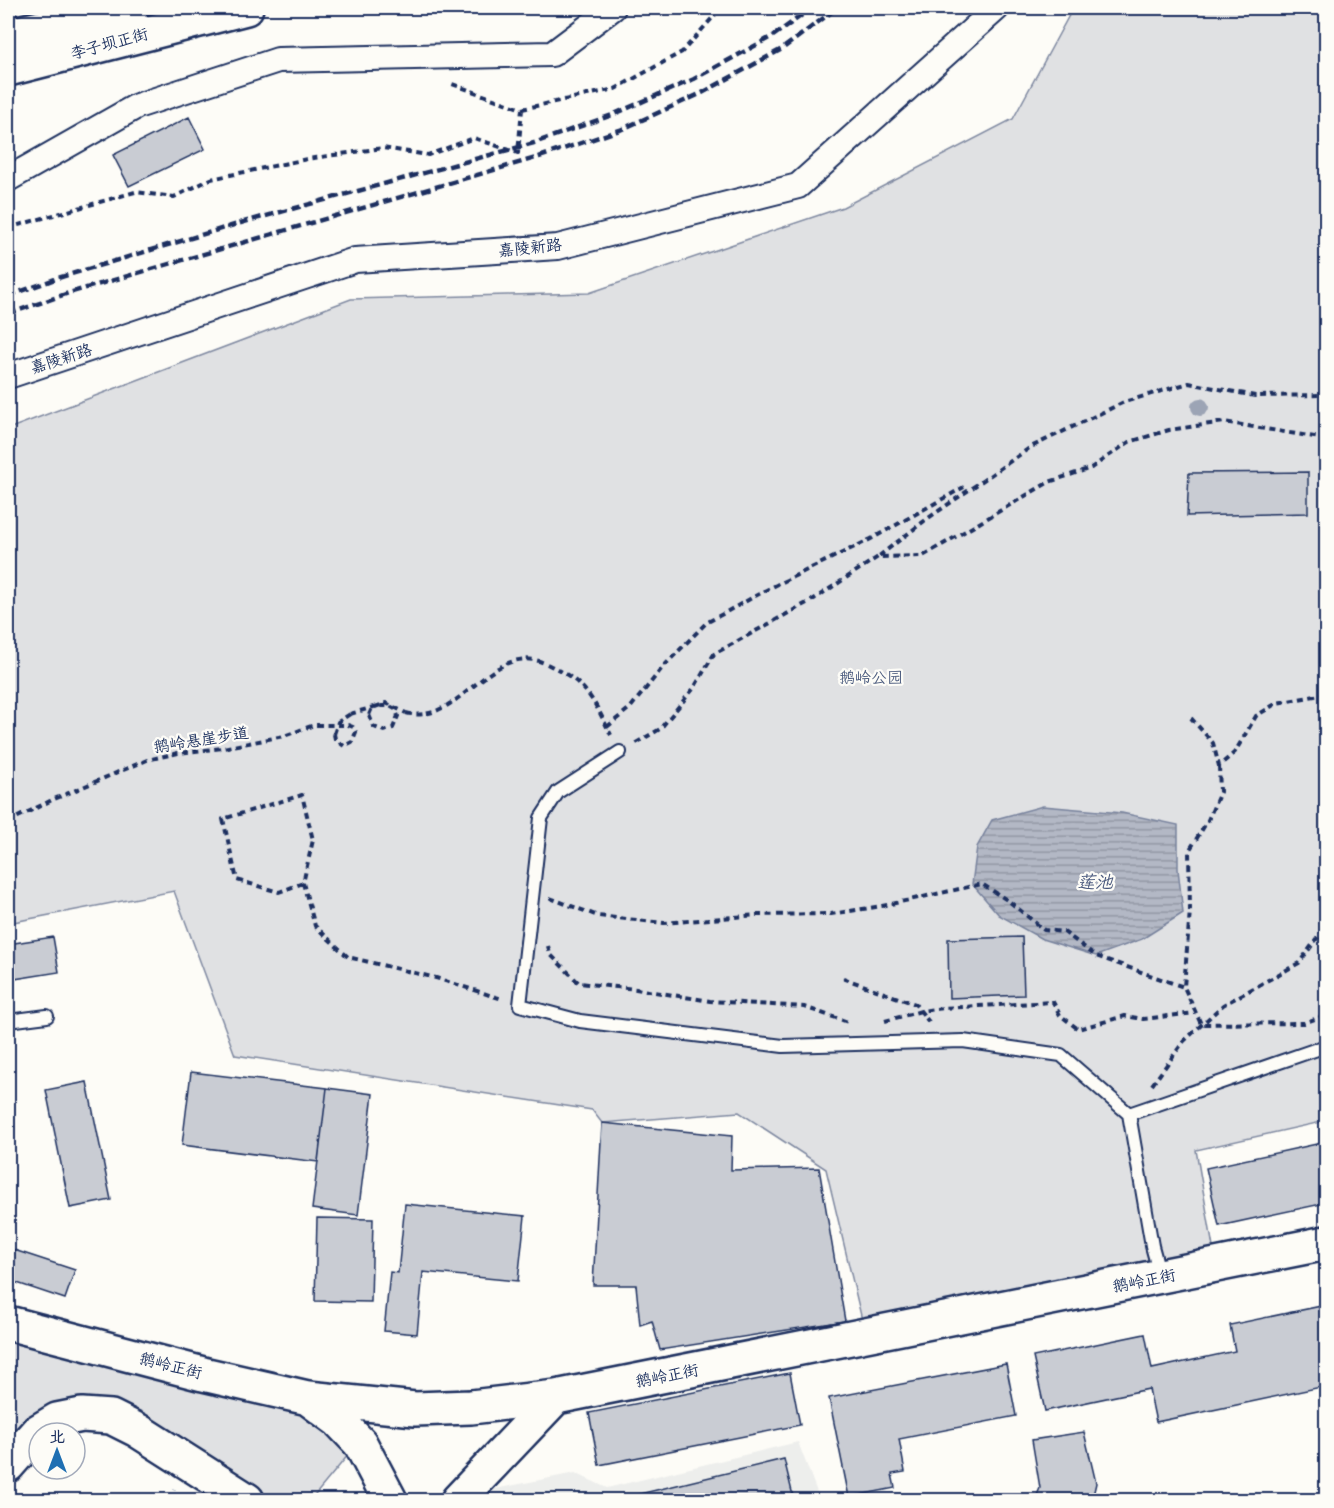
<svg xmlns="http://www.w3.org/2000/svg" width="1334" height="1508" font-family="Pangolin,'LXGW WenKai TC',sans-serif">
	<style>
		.built { fill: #edeeec }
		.park { fill: #e0e1e3; stroke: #7e88a0; stroke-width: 1.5 }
		.water { fill: url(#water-rules); stroke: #76819c; stroke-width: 1.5 }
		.building { fill: #c9ccd3; stroke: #1b2f5e; stroke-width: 1.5 }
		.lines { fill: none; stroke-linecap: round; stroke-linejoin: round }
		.lane-casing { stroke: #1b2f5e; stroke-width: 16 }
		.street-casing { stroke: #1b2f5e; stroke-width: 28 }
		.secondary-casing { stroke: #1b2f5e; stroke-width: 38 }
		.path { stroke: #1b2f5e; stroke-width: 4; stroke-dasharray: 6 4.5; stroke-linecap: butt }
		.lane { stroke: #fdfcf7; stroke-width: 12 }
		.street { stroke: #fdfcf7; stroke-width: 24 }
		.secondary { stroke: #fdfcf7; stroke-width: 33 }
		.rail { stroke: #1b2f5e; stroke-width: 4.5; stroke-dasharray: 9 4.5; stroke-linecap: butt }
		.path-bridge { stroke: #1b2f5e; stroke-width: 4; stroke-dasharray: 6 4.5; stroke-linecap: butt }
		.tree { fill: #9ca4b5 }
		.labels { text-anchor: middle; stroke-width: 4.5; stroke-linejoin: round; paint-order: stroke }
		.street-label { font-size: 16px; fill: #1b2f5e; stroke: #fdfcf7 }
		.park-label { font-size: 16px; fill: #4c5c7f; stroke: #fdfcf7 }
		.water-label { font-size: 18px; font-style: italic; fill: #49587d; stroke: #fdfcf7 }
	</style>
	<defs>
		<pattern id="water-rules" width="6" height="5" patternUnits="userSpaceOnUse" patternTransform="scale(1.5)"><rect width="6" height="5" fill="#b3b8c5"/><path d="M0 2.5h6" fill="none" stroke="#9196a3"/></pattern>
	</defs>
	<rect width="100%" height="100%" fill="#fdfcf7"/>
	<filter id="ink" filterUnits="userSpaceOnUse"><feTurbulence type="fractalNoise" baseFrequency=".0167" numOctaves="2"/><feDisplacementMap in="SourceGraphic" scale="12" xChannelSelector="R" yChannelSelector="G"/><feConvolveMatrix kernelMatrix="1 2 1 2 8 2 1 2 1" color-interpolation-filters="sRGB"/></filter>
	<g filter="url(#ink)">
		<path class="built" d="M798,1442l22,58h-335l10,-11 80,-16 32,15z"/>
		<path class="park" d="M1073,8h253v1113l-130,29 18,103 -352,67 -36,-151 -87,-57 -137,11 -10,-13 -357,-55 -61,-164 -166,32v-494l343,-130 238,-6 254,-86 170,-88z
			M8,1339l300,70 41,45 -38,46h-41l-120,-77 -98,-16 -44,25z"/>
		<path class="water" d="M1043,806l79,7 56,12v44l5,44 -41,26 -46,17 -54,-17 -43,-24 -27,-31 5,-37 15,-27z"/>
		<path class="building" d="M189,117l16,32 -76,37 -16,-31z
			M1308,472v41l-121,3 2,-43z
			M53,937l6,35 -51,8v-36z
			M1022,937l2,58 -75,3 -1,-59z
			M191,1072l136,16 -9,74 -136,-17z
			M87,1082l24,118 -41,8 -24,-118z
			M327,1088l46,6 -15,121 -46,-6z
			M8,1116h4v30h-4z
			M602,1123l130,13 -1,34 88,-2 26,153 -185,29 -8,-29 -12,4 -4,-40h-43z
			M1326,1142v61l-107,23 -13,-58z
			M405,1204l120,12 -7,65 -95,-9 -6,62 -33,-3 6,-59 8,1z
			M317,1218l56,1 -2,83 -56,-1z
			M8,1248l67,22 -10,29 -57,-19z
			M1326,1305v81l-170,36 -7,-33 -104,22 -12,-54 112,-23 7,35 83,-18 -5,-26z
			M1006,1364l10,52 -117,23 6,33 -13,2 3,14 -46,9 -20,-99z
			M790,1373l10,52 -201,40 -10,-52z
			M1084,1432l12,51 -4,17h-57l5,-12 -8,-48z
			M784,1459l10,41h-179z"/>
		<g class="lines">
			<g class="lane-casing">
				<path id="lane" d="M620,752l-62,40 -17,26 -21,187 60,16 203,25 180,-5 98,14 68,59 23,132 8,29
					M8,1021l39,-5
					M1129,1114l197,-68"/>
			</g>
			<g class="street-casing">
				<path id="street" d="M8,179l129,-73 141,-46 274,-6 61,-46
					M8,376l347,-116 203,-13 240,-61 199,-178"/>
			</g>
			<g class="secondary-casing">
				<path id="secondary" d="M8,35l123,-27
					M8,69l238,-61
					M8,1323l195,51 105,24 107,11 56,-2 85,-10 770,-154
					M309,1399l30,22 21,22 30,57
					M8,1465l29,-33 20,-12 25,-5 29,2 26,13 110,70
					M458,1500l98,-103"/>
			</g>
			<path class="path" d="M522,109l93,-20 67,-37 33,-37
				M8,228l127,-36 39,5 37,-18 96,-20 76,-11 45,7 46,-17 44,15 4,-44 -70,-25
				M879,556l48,-37 104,-72 93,-45 65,-19 66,13 71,-1
				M406,713c56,14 85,-77 143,-48 38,18 44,34 62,70
				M350,714l27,-8h13l5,3 3,7 -5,12 -9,3 -10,-4 -5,-12
				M1191,718l22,25 6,23 16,-14 21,-36 21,-13 49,-9
				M607,727l24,-20 32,-40 43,-44 64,-35 101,-49 93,-52
				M636,743l24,-14 34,-41 20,-34 100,-55 64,-42 45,-1 126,-74 42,-14 38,-26 40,-12 55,-8 102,17
				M1219,766l1,26 -12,28 -19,31 1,59 -6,77 17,37 103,-1 22,-8
				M8,822l44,-22 95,-40 31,-7 45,-5 61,-12 30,-11h34l5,2 3,5 -4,10 -8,4 -9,-7 -1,-5
				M303,883l-24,9 -42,-12 -14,-61 79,-24 11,45 -10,43 12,43 33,31 88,21 66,21
				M550,898l48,18 66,7 93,-8 74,-1 51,-8 100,-22 28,18 34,28 20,2 32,24 88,31
				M548,946l2,8 29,29 57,6 74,12 94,6 44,15
				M843,978l72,26 14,18
				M885,1021l36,-10 22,-3 110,-6 7,13 18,14 47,-13 18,3 52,-6
				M1152,1085l32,-44 39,-36 76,-42 25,-34 2,-8
				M170,1500l4,-10"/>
			<use href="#lane" class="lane"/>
			<use href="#street" class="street"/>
			<use href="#secondary" class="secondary"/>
			<path class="rail" d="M8,296l50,-18 186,-56 290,-79 78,-28 82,-36 79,-43 39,-28
				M8,314l61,-21 470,-136 81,-27 82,-37 80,-44 55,-41"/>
			<path class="path-bridge" d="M369,715l3,-7 14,-5 20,10
				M334,734l4,-12 12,-8"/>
		</g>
		<circle class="tree" cx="1200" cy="407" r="9"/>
	</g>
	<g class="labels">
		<g class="street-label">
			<text transform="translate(109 43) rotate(-15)" y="6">李子坝正街</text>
			<text transform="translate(530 247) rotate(-6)" y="6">嘉陵新路</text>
			<text transform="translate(61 358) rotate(-18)" y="6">嘉陵新路</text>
			<text transform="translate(201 739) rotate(-9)" y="6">鹅岭悬崖步道</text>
			<text transform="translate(1144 1280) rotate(-11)" y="6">鹅岭正街</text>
			<text transform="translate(171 1365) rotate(14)" y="6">鹅岭正街</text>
			<text transform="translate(667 1375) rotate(-11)" y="6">鹅岭正街</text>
		</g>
		<g class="park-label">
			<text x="871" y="683">鹅岭公园</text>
		</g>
		<g class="water-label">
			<text x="1095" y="888">莲池</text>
		</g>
	</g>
	<rect width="1334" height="1508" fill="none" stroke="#fdfcf7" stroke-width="30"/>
	<rect x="15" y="15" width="1304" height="1478" fill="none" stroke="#1b2f5e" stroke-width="2" filter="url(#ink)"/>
	<g transform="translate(57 1451)"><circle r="28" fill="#fdfcf7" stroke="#a3aaba" stroke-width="1.5"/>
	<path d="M0-4.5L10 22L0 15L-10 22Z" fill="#1f6fb2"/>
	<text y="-9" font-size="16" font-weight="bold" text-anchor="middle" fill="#1b2f5e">北</text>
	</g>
</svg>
